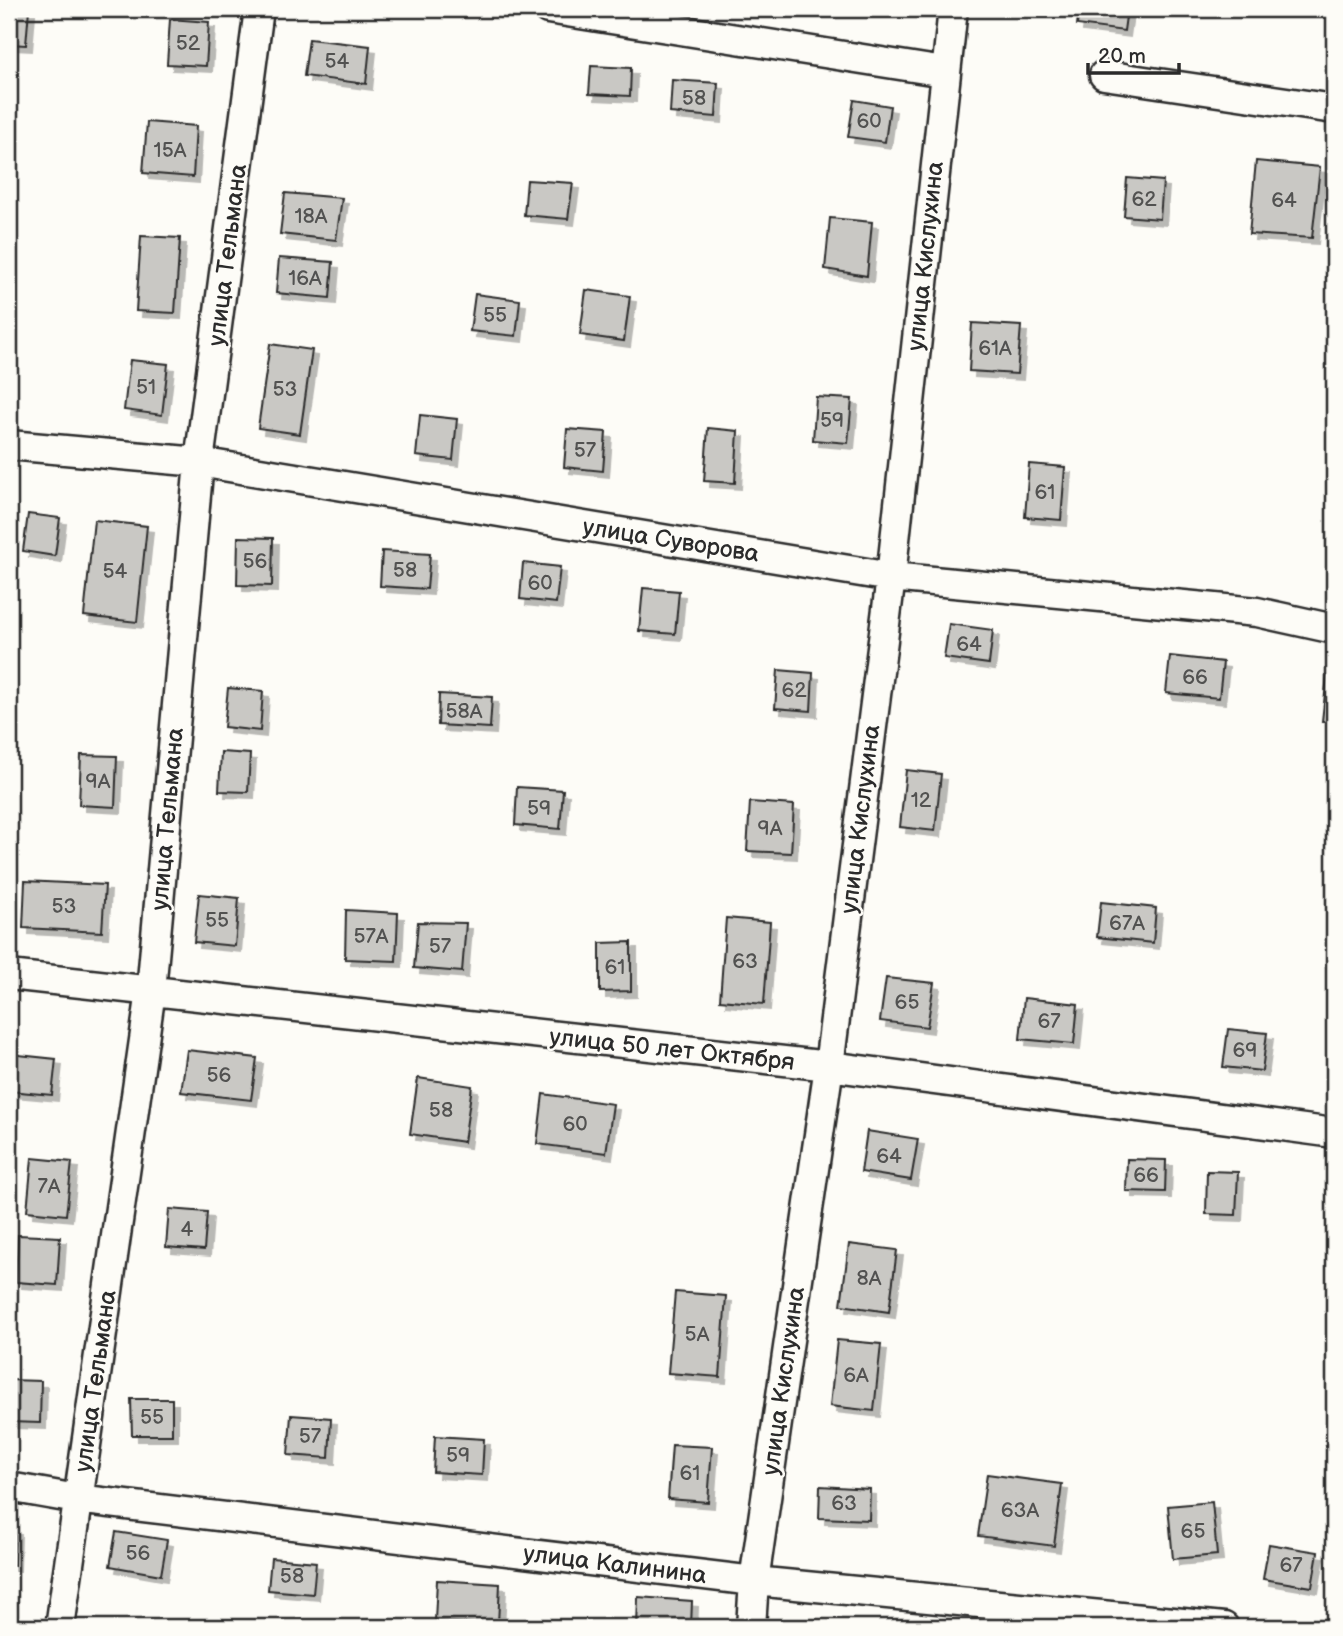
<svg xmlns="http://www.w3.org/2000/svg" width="1343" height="1636" font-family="'Balsamiq Sans',sans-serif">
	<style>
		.building { fill: #c9c8c4; stroke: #2b2b2b; stroke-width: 2; filter: url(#shadow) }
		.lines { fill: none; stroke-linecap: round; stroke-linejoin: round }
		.minor-casing { stroke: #2b2b2b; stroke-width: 33 }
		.minor { stroke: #fdfcf7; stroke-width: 28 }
		.labels { text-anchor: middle; stroke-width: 5; stroke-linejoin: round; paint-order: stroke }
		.number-label { font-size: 21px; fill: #525251 }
		.street-label { font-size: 24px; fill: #2b2b2b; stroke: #fdfcf7 }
	</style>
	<defs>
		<filter id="shadow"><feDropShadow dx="6" dy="6" stdDeviation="0" flood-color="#0004"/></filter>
	</defs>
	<rect width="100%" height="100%" fill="#fdfcf7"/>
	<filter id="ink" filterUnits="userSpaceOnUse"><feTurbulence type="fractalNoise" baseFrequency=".0143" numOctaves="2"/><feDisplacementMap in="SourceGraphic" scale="14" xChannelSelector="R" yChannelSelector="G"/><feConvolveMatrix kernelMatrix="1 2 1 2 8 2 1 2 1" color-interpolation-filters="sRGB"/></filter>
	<g filter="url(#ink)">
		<path class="building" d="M9,9h20l-3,36 -17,-1z
			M1079,9h48l-3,22 -47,-6z
			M170,19l39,3 -3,44 -39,-2z
			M309,39l61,7 -4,38 -62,-8z
			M591,66l40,2 -1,28 -41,-2z
			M672,80l46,3 -2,34 -46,-4z
			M854,100l36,6 -5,36 -37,-5z
			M147,122l49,4 -3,51 -50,-4z
			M1256,161l64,6 -8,71 -63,-4z
			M1127,178l36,3 -3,38 -36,-3z
			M527,180l46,3 -5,36 -44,-4z
			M285,193l57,5 -6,42 -56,-6z
			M830,218l42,4 -5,54 -42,-7z
			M141,236l39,2 -5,75 -39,-2z
			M279,258l54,4 -3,36 -54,-5z
			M586,290l44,6 -6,45 -44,-6z
			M475,294l45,6 -4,36 -46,-5z
			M972,323l49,3 -4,48 -48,-3z
			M270,344l42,6 -12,84 -42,-6z
			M130,360l38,4 -6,51 -38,-5z
			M816,397l36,2 -4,44 -35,-3z
			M420,415l37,4 -4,41 -37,-4z
			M708,428l30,3 -3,52 -31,-2z
			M567,429l39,3 -3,39 -39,-4z
			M1029,464l36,3 -4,53 -36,-3z
			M28,514l32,4 -5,38 -32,-5z
			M94,520l53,6 -10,96 -53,-6z
			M238,537l35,1 -1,48 -35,-1z
			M382,551l48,3 -3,35 -47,-3z
			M523,563l37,4 -4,36 -36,-4z
			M643,588l36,3 -4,43 -36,-3z
			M949,624l44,6 -4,34 -45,-6z
			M1170,656l53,6 -4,36 -53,-5z
			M778,670l35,3 -2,38 -36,-3z
			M1327,676h7v46l-12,-1z
			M228,688l35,3 -3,40 -36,-4z
			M439,694l53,3 -2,31 -52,-3z
			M221,752l29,2 -2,38 -29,-1z
			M81,755l36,1 -2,51 -36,-2z
			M906,770l35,4 -6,57 -35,-4z
			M517,787l46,3 -3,39 -45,-4z
			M750,802l44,3 -3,48 -44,-2z
			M25,881l80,4 -3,47 -79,-4z
			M199,894l40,4 -4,48 -41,-4z
			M1101,902l55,6 -3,35 -56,-6z
			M346,910l52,3 -2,48 -51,-2z
			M726,918l44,4 -6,82 -44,-4z
			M418,922l48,1 -4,49 -48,-4z
			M631,942v49l-31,1v-49z
			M886,978l48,5 -7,44 -47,-6z
			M1024,998l54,6 -4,40 -54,-5z
			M1228,1029l39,4 -5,38 -39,-4z
			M187,1050l70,8 -6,42 -70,-8z
			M9,1054l47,5 -4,36 -43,-4z
			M418,1078l54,8 -8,56 -54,-8z
			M543,1094l70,10 -7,49 -69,-9z
			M867,1131l51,8 -7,41 -50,-8z
			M32,1158l40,4 -6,53 -39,-4z
			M1127,1159l39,1 -1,32 -39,-1z
			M1207,1171l31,1 -2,43 -30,-1z
			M169,1209l38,3 -3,38 -38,-3z
			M18,1235l42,2 -3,48 -41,-3z
			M849,1244l48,6 -8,62 -48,-7z
			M675,1292l51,4 -6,81 -52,-4z
			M837,1340l44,4 -7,67 -44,-5z
			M9,1380l32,1 -1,42 -31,-1z
			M131,1399h41v36h-40z
			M291,1415l40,3 -2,40 -41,-3z
			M435,1436l49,3 -2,36 -49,-3z
			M672,1445l40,2 -4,55 -40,-3z
			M987,1474l75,10 -8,62 -76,-10z
			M820,1486l50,3 -1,31 -50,-2z
			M1212,1502l5,53 -44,4 -5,-53z
			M9,1529h6l-1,36h-5z
			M116,1532l51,8 -6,35 -51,-9z
			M1269,1544l49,8 -6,35 -49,-8z
			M271,1558l45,4 -3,32 -45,-4z
			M437,1580l63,4 -2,40 -63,-3z
			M638,1597l54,4 -1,26h-54z
			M793,1621l48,6h-49z"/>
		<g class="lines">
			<g class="minor-casing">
				<path id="minor" d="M548,9l396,63
					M1104,75l230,34
					M9,445l190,17 692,115 366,35 77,17
					M9,975l820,91 505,67
					M9,1487l68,12 677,82 470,46
					M60,1627l91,-636 48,-529 60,-453
					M751,1627l3,-46 75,-515 62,-489 62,-568"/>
			</g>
			<use href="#minor" class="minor"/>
		</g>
	</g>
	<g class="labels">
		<g class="number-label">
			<text x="188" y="50">52</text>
			<text x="337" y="68">54</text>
			<text x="694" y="105">58</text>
			<text x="869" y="128">60</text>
			<text x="170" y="157">15А</text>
			<text x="1144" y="206">62</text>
			<text x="1284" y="207">64</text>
			<text x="311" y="223">18А</text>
			<text x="305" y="285">16А</text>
			<text x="495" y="322">55</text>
			<text x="995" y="355">61А</text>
			<text x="146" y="394">51</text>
			<text x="285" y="396">53</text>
			<text x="832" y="427">59</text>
			<text x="585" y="457">57</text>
			<text x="1045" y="499">61</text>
			<text x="255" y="568">56</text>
			<text x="405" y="577">58</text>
			<text x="115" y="578">54</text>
			<text x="540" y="590">60</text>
			<text x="969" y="651">64</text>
			<text x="1195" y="684">66</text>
			<text x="794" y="697">62</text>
			<text x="464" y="718">58А</text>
			<text x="98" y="788">9А</text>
			<text x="921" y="807">12</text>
			<text x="539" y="815">59</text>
			<text x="770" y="835">9А</text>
			<text x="64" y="913">53</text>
			<text x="217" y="927">55</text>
			<text x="1127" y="930">67А</text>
			<text x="371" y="943">57А</text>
			<text x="440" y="953">57</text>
			<text x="745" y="968">63</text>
			<text x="615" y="974">61</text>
			<text x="907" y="1009">65</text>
			<text x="1049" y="1028">67</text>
			<text x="1245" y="1057">69</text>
			<text x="219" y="1082">56</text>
			<text x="441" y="1117">58</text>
			<text x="575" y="1131">60</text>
			<text x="889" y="1163">64</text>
			<text x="1146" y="1182">66</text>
			<text x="49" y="1193">7А</text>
			<text x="187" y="1236">4</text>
			<text x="869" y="1285">8А</text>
			<text x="697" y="1341">5А</text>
			<text x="856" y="1382">6А</text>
			<text x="152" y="1424">55</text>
			<text x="310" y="1443">57</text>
			<text x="458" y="1462">59</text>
			<text x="690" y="1480">61</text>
			<text x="844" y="1510">63</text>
			<text x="1020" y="1517">63А</text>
			<text x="1193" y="1538">65</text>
			<text x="138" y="1560">56</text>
			<text x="1291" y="1572">67</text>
			<text x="292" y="1583">58</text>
		</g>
		<g class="street-label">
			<text transform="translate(227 255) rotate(-83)" y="8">улица Тельмана</text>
			<text transform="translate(925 256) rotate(-84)" y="8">улица Кислухина</text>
			<text transform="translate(671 540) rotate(9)" y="8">улица Суворова</text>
			<text transform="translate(167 819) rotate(-85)" y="8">улица Тельмана</text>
			<text transform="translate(860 819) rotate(-83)" y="8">улица Кислухина</text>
			<text transform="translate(672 1049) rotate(6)" y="8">улица 50 лет Октября</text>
			<text transform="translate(95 1381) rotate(-82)" y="8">улица Тельмана</text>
			<text transform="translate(783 1381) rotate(-82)" y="8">улица Кислухина</text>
			<text transform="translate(615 1564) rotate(7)" y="8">улица Калинина</text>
		</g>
	</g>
	<rect width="1343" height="1636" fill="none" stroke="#fdfcf7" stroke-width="35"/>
	<rect x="18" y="18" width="1308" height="1601" fill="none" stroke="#2b2b2b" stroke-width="2.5" filter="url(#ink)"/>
	<path d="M1088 63v10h91v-10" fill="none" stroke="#2b2b2b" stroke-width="3.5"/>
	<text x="1098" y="63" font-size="21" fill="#2b2b2b" stroke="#fdfcf7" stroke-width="5" paint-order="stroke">20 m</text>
</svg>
